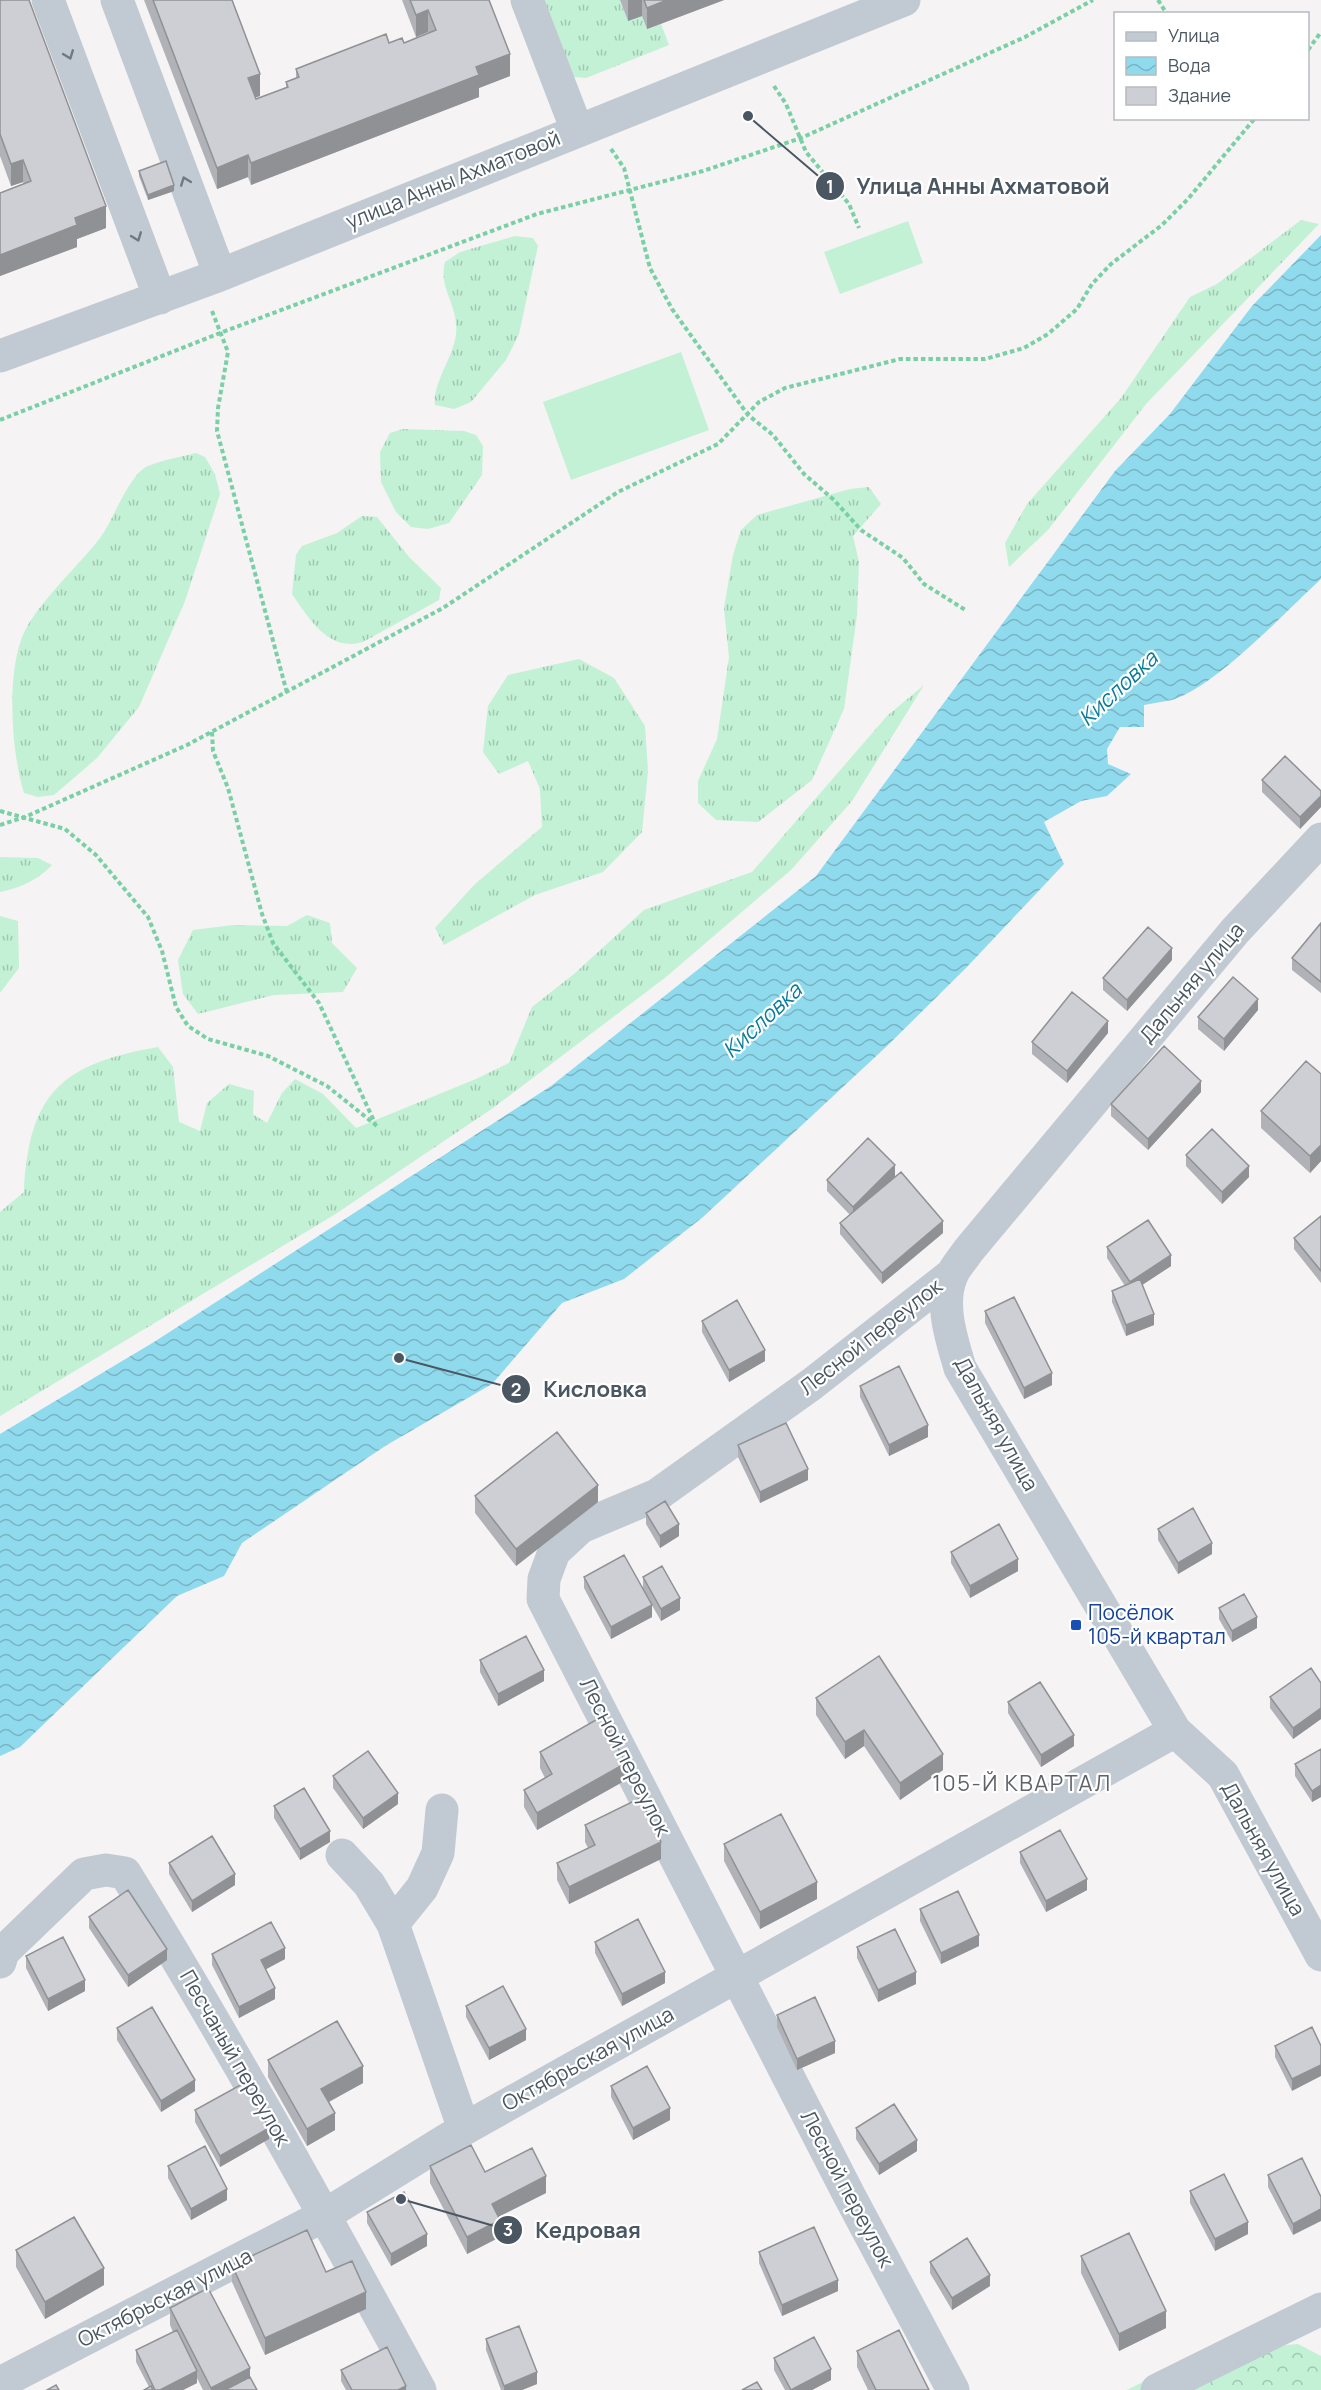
<svg xmlns="http://www.w3.org/2000/svg" width="1321" height="2390" font-family="Manrope,sans-serif">
	<style>
		.grass { fill: url(#grass-tufts) }
		.forest { fill: url(#forest-crowns) }
		.pitch { fill: #c3f1d5 }
		.water { fill: url(#water-waves) }
		.lines { fill: none; stroke-linecap: round; stroke-linejoin: round }
		.path { stroke: #7ad0a6; stroke-width: 4; stroke-dasharray: 4.5 3; stroke-linecap: butt }
		.minor { stroke: #c1cad2; stroke-width: 33 }
		.wall { fill: #b0b2b7 }
		.shaded-wall { fill: #909195 }
		.building { fill: #cdcfd5; stroke: #909195; stroke-width: 1.5 }
		.oneway { stroke: #6e7983 }
		.transit-dot { fill: #1a4fb4; stroke: #fff; stroke-width: 2 }
		.labels { text-anchor: middle; stroke-width: 4.5; stroke-linejoin: round; paint-order: stroke }
		.street-label { font-size: 21px; fill: #4a5661; stroke: #fff }
		.transit-label { font-size: 21px; fill: #164399; stroke: #fff; text-anchor: start }
		.water-label { font-size: 22px; font-style: italic; fill: #0c7c9b; stroke: #fff }
		.neighbourhood-label { font-size: 22px; letter-spacing: 1.5px; fill: #5f6368; stroke: #fff }
		.leader { fill: none; stroke: #4a5661; stroke-width: 2 }
		.callout-dot { fill: #4a5661; stroke: #fff; stroke-width: 2 }
		.mark-label { font-size: 18px; text-anchor: middle; font-weight: bold; fill: #fff }
		.callout-label { font-size: 22px; text-anchor: middle; font-weight: bold; fill: #4a5661; stroke: #fff; stroke-width: 4.5; stroke-linejoin: round; paint-order: stroke }
	</style>
	<defs>
		<pattern id="grass-tufts" width="24" height="20" patternUnits="userSpaceOnUse" patternTransform="scale(1.5)"><rect width="24" height="20" fill="#c3f1d5"/><path d="M3 7l-1-3M5 7V3M7 7l1-3M15 17l-1-3M17 17v-4M19 17l1-3" fill="none" stroke="#a0c6b0"/></pattern>
		<pattern id="forest-crowns" width="20" height="18" patternUnits="userSpaceOnUse" patternTransform="scale(1.5)"><rect width="20" height="18" fill="#c3f1d5"/><path d="M2 6a3 3 0 1 1 6 0M12 15a3 3 0 1 1 6 0" fill="none" stroke="#a0c6b0"/></pattern>
		<pattern id="water-waves" width="16" height="10" patternUnits="userSpaceOnUse" patternTransform="scale(1.5)"><rect width="16" height="10" fill="#90daee"/><path d="M0 5q4-4 8 0t8 0" fill="none" stroke="#78b4c4"/></pattern>
	</defs>
	<rect width="100%" height="100%" fill="#f5f3f3"/>
	<path class="grass" d="M538,0h82l8,21 14,-5 5,13 14,-5 8,21 -83,33 -13,-1z
		M1301,220l18,4 -173,180 -98,126 -39,37 -4,-24 22,-39 94,-106 69,-101 27,-13z
		M515,236l18,2 5,8 -19,88 -13,26 -35,42 -17,7 -19,-4c-3,-21 18,-46 21,-71 3,-30 -18,-44 -11,-72l15,-10z
		M403,429l61,2 12,4 7,11 -1,29 -33,48 -21,6 -17,-2 -15,-15 -15,-30 -1,-30 10,-19z
		M196,453l9,4 10,17 5,20 -35,107 -46,106 -42,51 -43,37 -16,2 -14,-4c-13,-41 -19,-128 3,-166 16,-29 52,-62 73,-89 13,-17 29,-64 48,-72 15,-6 32,-9 48,-13z
		M869,487l12,17 -28,32 6,26 -2,53 -13,94 -32,71 -54,42 -42,-2 -18,-17v-22l19,-42 12,-82 -5,-49 9,-53 8,-25 16,-15 93,-26z
		M362,516l15,1 32,40 32,31 -2,12 -76,42c-34,10 -53,-22 -71,-48l4,-39 6,-9 35,-13z
		M579,659l35,19 31,48 3,45 -6,61 -39,40 -68,23 -91,50 -9,-17 39,-43 68,-58 -2,-38 -12,-28 -29,13 -16,-22 5,-46 20,-31z
		M924,685l-72,116 -61,69 -125,107 -173,131 -159,107 -334,201v-204l24,-20c5,-100 38,-128 134,-145l15,20 6,55 21,9 7,-28 22,-19 25,7 -1,23 14,9 15,-30 13,-14 28,15 33,34 120,-49 33,-16 23,-56 42,-33 70,-64 108,-38 135,-156z
		M0,857l38,1 14,7c-14,15 -32,23 -52,27z
		M307,915l23,8 2,20 25,25 -14,24 -69,3 -76,19 -15,-20 -5,-34 15,-30 40,-5 54,1z
		M0,916l18,5 1,47 -19,25z"/>
	<path class="forest" d="M1298,2344l23,12v34h-194c52,-28 112,-42 171,-46z"/>
	<path class="pitch" d="M908,221l15,42 -83,31 -16,-42z
		M681,352l28,78 -138,50 -28,-78z"/>
	<path class="water" d="M1321,235v344c-36,33 -104,107 -149,121 -9,2 -19,3 -28,5v22h-24l-13,22 1,15 23,10 -24,22 -26,5 -37,21 20,42 -98,104 -79,78 -184,171 -79,62 -62,24 -70,81 -107,62 -143,97 -18,33 -47,20 -157,151 -20,9v-322l154,-92 397,-256 265,-210 299,-405 55,-57 82,-108z"/>
	<g class="lines">
		<path class="path" d="M1158,0l9,14
			M1308,50l13,-18
			M774,86l12,18 20,48 43,52 10,24
			M611,149l13,19 26,100 22,41 76,106 25,20 31,39 30,26 27,30 42,28 21,26 43,27
			M212,311l16,41 -10,56 -1,23 70,262
			M0,420l220,-87 317,-119 166,-43 98,-33 224,-101 68,-37
			M212,732l1,19 15,37 34,126 11,29 46,60 56,120
			M0,811l65,18 31,26 52,62 14,34 14,56 12,19 20,13 60,17 59,30 50,40
			M0,825l25,-8 162,-72 256,-137 175,-116 100,-48 41,-42 26,-14 115,-29h85l39,-11 24,-14 29,-25 15,-25 19,-20 51,-39 26,-26 67,-81"/>
		<path class="minor" d="M48,0l112,298
			M117,0l103,275
			M527,0l50,130
			M0,356l220,-81 684,-275
			M1321,839l-86,92 -267,320c-5,8 -13,16 -16,24 -13,29 0,65 8,93l215,363 48,44 98,180
			M951,1275l-139,109 -155,111 -76,32 -27,25 -10,27 -1,20 306,596 104,195
			M342,1855l27,29 24,40 71,205
			M393,1924l29,-36 16,-35 4,-43
			M0,1962l3,-10 81,-78 22,-4 19,3c104,169 200,342 295,517
			M0,2383l325,-168 139,-86 711,-398
			M1157,2390l164,-81"/>
	</g>
	<path class="wall" d="M0,0l106,228 -29,11v8l-77,29v-83l24,-9 -1,-2 -12,4 -11,-30z
		M144,0h88l28,96 -4,1v2l30,-11v-6l10,-4v-9l93,-26h15l24,-10v-1l-12,5 -14,-37h87l21,76 -31,12v9l-228,88 -3,-8 -31,12z
		M620,0h104l-77,29 -5,-13 -14,5z
		M139,171l35,20 -26,9 -9,-24z
		M1262,780l59,11v16l-21,22 -38,-37z
		M1321,923v70l-29,-23v-12z
		M1172,960l-45,51 -24,-21v-12z
		M1258,1010l-34,41 -26,-22v-12z
		M1108,1033l-41,50 -35,-29v-12z
		M1321,1074v87l-11,12 -49,-45v-17z
		M1201,1092l-53,58 -37,-34v-12z
		M1186,1155l63,22 -27,27 -36,-38z
		M895,1177l48,56 -61,51 -42,-50v-11l10,-8 -23,-24v-11z
		M1321,1216v67l-27,-34v-11z
		M1107,1247l64,19 -29,19 12,40 -28,11 -14,-34v-11l13,-5 -18,-28z
		M985,1311l67,74 -28,14 -39,-76z
		M702,1321l63,40 -36,21 -27,-50z
		M860,1386l68,51 -39,19 -29,-59z
		M738,1445l70,35 -48,23 -22,-46z
		M475,1496l123,6 -82,64 -41,-53z
		M646,1513l33,23 -19,12 -14,-24z
		M1158,1529l54,25 -34,20 -20,-34z
		M951,1552l67,19 -48,27 -19,-35z
		M584,1577l59,11v-11l37,33 -19,11 -12,-21 3,17 -41,22 -27,-51z
		M1219,1608l38,20 -25,14 -13,-23z
		M480,1660l64,21 -46,25 -18,-34z
		M1321,1683v36l-28,20 -23,-31v-11z
		M816,1698l127,72 -43,30 -36,-54 -19,13 -29,-44z
		M1008,1702l66,44 -33,21 -33,-54z
		M1321,1749v48l-9,5 -17,-26v-12z
		M540,1752l86,28 -89,50 -13,-23v-17l21,-12 -5,-10z
		M333,1776l65,28 -35,25 -30,-41z
		M274,1806l56,36 -30,18 -26,-42z
		M585,1825l76,34 -92,45 -12,-24v-17l31,-15 -3,-6z
		M724,1844l93,55 -57,30 -36,-68z
		M1020,1852l67,38 -41,22 -26,-49z
		M169,1863l66,22 -43,27 -23,-38z
		M920,1909l59,37 -38,18 -21,-43z
		M89,1917l78,43 -39,27 -39,-59z
		M595,1942l70,41 -43,23 -27,-53z
		M857,1947l59,37 -38,18 -21,-44z
		M212,1954l73,5 -20,10 10,30 -36,19 -27,-53z
		M26,1956l59,35 -37,20 -22,-43z
		M466,2006l60,34 -37,20 -23,-43z
		M777,2015l58,38 -38,17 -20,-43z
		M1312,2027l-20,64 -17,-34v-11z
		M117,2028l78,63 -34,21 -44,-72z
		M268,2060l95,23 -34,19 6,28 -28,16 -39,-69z
		M611,2086l59,34 -37,20 -22,-43z
		M195,2110l74,29 -49,28 -25,-45z
		M856,2128l61,23 -38,24 -23,-36z
		M1302,2158l-9,77 -25,-48v-12z
		M168,2166l59,34 -36,20 -23,-42z
		M430,2166l55,6 61,21 -48,24 2,20 -33,17 -37,-71z
		M1190,2191l58,43 -33,17 -25,-48z
		M367,2212l60,34 -36,20 -24,-43z
		M16,2250l88,35 -59,34 -29,-52z
		M759,2252l79,39 -56,25 -23,-53z
		M1081,2256l85,72 -47,23 -38,-78z
		M930,2262l60,24 -38,24 -22,-37z
		M232,2265l94,7 40,37 -101,46 -33,-73z
		M170,2308l80,69 7,13h-54l-6,-12v5l-14,7h-39l5,-3 -13,-25v-12l37,-18 -3,-7z
		M486,2339l51,45 -15,6h-21l-15,-40z
		M857,2351l72,39h-61l-11,-23z
		M774,2358l57,22 -19,10h-27l-11,-20z
		M341,2370l65,20h-60l-5,-9z"/>
	<path class="shaded-wall" d="M628,0h14v16l-14,5z
		M667,0h57l-77,29v-21z
		M428,10v22l-12,5v-22z
		M510,54v22l-31,12v9l-228,88v-22l225,-96z
		M260,74v22l-12,4v-22z
		M248,155v22l-31,12v-21z
		M23,160v22l-12,4v-22z
		M174,185v6l-26,9v-5z
		M106,206v22l-29,11v8l-77,29v-21l75,-37z
		M1321,796v11l-21,22v-12z
		M1172,948v12l-45,51v-11z
		M1258,999v11l-34,41v-12z
		M1108,1021v12l-41,50v-12z
		M1201,1081v11l-53,58v-11z
		M1321,1145v16l-11,12v-17z
		M895,1165v12l-42,41v-11z
		M1249,1166v11l-27,27v-12z
		M943,1221v12l-61,51v-11z
		M1171,1255v11l-41,27v-11z
		M1154,1314v11l-28,11v-11z
		M765,1350v11l-36,21v-12z
		M1052,1373v12l-28,14v-11z
		M928,1425v12l-39,19v-11z
		M808,1469v11l-48,23v-11z
		M598,1485v17l-82,64v-17z
		M679,1524v12l-19,12v-12z
		M1212,1543v11l-34,20v-11z
		M1018,1559v12l-48,27v-12z
		M680,1598v12l-19,11v-12z
		M652,1605v12l-41,22v-12z
		M1257,1617v11l-25,14v-11z
		M544,1670v11l-46,25v-12z
		M1321,1708v11l-28,20v-11z
		M864,1730v16l-19,13v-17z
		M1074,1735v11l-33,21v-12z
		M943,1754v16l-43,30v-17z
		M626,1763v17l-89,50v-17z
		M1321,1785v12l-9,5v-11z
		M398,1793v11l-35,25v-11z
		M330,1831v11l-30,18v-11z
		M661,1842v17l-92,45v-17z
		M235,1874v11l-43,27v-11z
		M1087,1879v11l-41,22v-11z
		M817,1882v17l-57,30v-17z
		M979,1935v11l-38,18v-11z
		M285,1948v11l-24,13v-12z
		M167,1949v11l-39,27v-12z
		M665,1972v11l-43,23v-12z
		M916,1972v12l-38,18v-12z
		M85,1980v11l-37,20v-12z
		M275,1988v11l-36,19v-11z
		M526,2029v11l-37,20v-12z
		M835,2041v12l-38,17v-11z
		M1321,2065v11l-29,15v-12z
		M363,2066v17l-42,23v-17z
		M195,2080v11l-34,21v-11z
		M670,2108v12l-37,20v-12z
		M335,2113v17l-28,16v-17z
		M269,2128v11l-49,28v-11z
		M917,2140v11l-38,24v-11z
		M546,2176v17l-54,27v-16z
		M227,2189v11l-36,20v-11z
		M1321,2209v12l-28,14v-11z
		M500,2220v17l-33,17v-17z
		M1248,2222v12l-33,17v-12z
		M427,2234v12l-36,20v-12z
		M104,2268v17l-59,34v-17z
		M990,2275v11l-38,24v-12z
		M838,2280v11l-56,25v-11z
		M366,2292v17l-101,46v-17z
		M1166,2311v17l-47,23v-17z
		M250,2368v17l-10,5h-29v-2z
		M831,2369v11l-19,10h-21z
		M197,2371v12l-14,7h-23z
		M537,2372v12l-15,6h-18v-4z
		M406,2386v4h-8z"/>
	<path class="building" d="M0,0h29l77,206 -31,12 2,7 -77,30v-62l31,-12 -8,-21 -12,4 -11,-30z
		M153,0h79l28,74 -12,4 8,21 32,-12 -2,-5 13,-5 -3,-8 90,-35 3,9 13,-5 2,5 32,-13 -8,-20 -12,5 -6,-15h79l21,54 -34,13 3,8 -228,88 -3,-8 -31,13z
		M644,0h23l-20,8z
		M166,161l8,24 -26,10 -9,-24z
		M1285,756l36,35v5l-21,21 -38,-37z
		M1321,923v59l-29,-24z
		M1148,927l24,21 -45,52 -24,-22z
		M1233,977l25,22 -34,40 -26,-22z
		M1072,992l36,29 -41,50 -35,-29z
		M1164,1046l37,35 -53,58 -37,-35z
		M1306,1061l15,13v71l-11,11 -49,-45z
		M1212,1129l37,37 -27,26 -36,-37z
		M868,1138l27,27 -42,42 -26,-27z
		M901,1172l42,49 -61,52 -42,-50z
		M1321,1216v55l-27,-33z
		M1148,1220l23,35 -41,27 -23,-35z
		M1140,1279l14,35 -28,11 -14,-34z
		M1014,1297l38,76 -28,15 -39,-77z
		M737,1300l28,50 -36,20 -27,-49z
		M899,1366l29,59 -39,20 -29,-59z
		M786,1423l22,46 -48,23 -22,-47z
		M557,1432l41,53 -82,64 -41,-53z
		M665,1501l14,23 -19,12 -14,-23z
		M1193,1508l19,35 -34,20 -20,-34z
		M999,1524l19,35 -48,27 -19,-34z
		M624,1555l28,50 -41,22 -27,-50z
		M662,1566l18,32 -19,11 -18,-32z
		M1244,1594l13,23 -25,14 -13,-23z
		M526,1636l18,34 -46,24 -18,-34z
		M879,1656l64,98 -43,29 -36,-53 -19,12 -29,-44z
		M1311,1668l10,15v25l-28,20 -23,-31z
		M1040,1682l34,53 -33,20 -33,-53z
		M601,1717l25,46 -89,50 -13,-23 28,-16 -12,-22z
		M1321,1749v36l-9,6 -17,-27z
		M368,1751l30,42 -35,25 -30,-42z
		M304,1788l26,43 -30,18 -26,-43z
		M640,1798l21,44 -92,45 -12,-24 38,-18 -10,-20z
		M781,1814l36,68 -57,30 -36,-68z
		M1060,1830l27,49 -41,22 -26,-49z
		M212,1836l23,38 -43,27 -23,-38z
		M128,1890l39,59 -39,26 -39,-58z
		M958,1891l21,44 -38,18 -21,-44z
		M638,1919l27,53 -43,22 -27,-52z
		M271,1922l14,26 -24,12 14,28 -36,19 -27,-53z
		M895,1929l21,43 -38,18 -21,-43z
		M63,1937l22,43 -37,19 -22,-43z
		M503,1986l23,43 -37,19 -23,-42z
		M815,1997l20,44 -38,18 -20,-44z
		M152,2007l43,73 -34,21 -44,-73z
		M337,2021l26,45 -42,23 14,24 -28,16 -39,-69z
		M1312,2027l9,19v19l-29,14 -17,-33z
		M647,2066l23,42 -37,20 -22,-42z
		M244,2083l25,45 -49,28 -25,-46z
		M894,2104l23,36 -38,24 -23,-36z
		M471,2145l14,27 47,-24 14,28 -54,28 8,16 -33,17 -37,-71z
		M205,2146l22,43 -36,20 -23,-43z
		M1302,2158l19,39v12l-28,15 -25,-49z
		M1224,2174l24,48 -33,17 -25,-48z
		M404,2192l23,42 -36,20 -24,-42z
		M74,2217l30,51 -59,34 -29,-52z
		M814,2227l24,53 -56,25 -23,-53z
		M307,2230l19,42 26,-11 14,31 -101,46 -33,-73z
		M1129,2233l37,78 -47,23 -38,-78z
		M967,2238l23,37 -38,23 -22,-36z
		M208,2288l42,80 -39,20 -41,-80z
		M519,2326l18,46 -33,14 -18,-47z
		M177,2330l20,41 -37,19h-5l-19,-40z
		M899,2330l30,60h-53l-19,-39z
		M814,2337l17,32 -40,21 -17,-32z
		M387,2347l19,39 -8,4h-46l-11,-20z
		M250,2377l7,13h-32z
		M757,2382l5,8h-20z
		M56,2385l3,5h-12z
		M151,2386l2,4h-9z"/>
	<defs><path id="oneway-chevron" d="M-2-3.5L2.5 0L-2 3.5" fill="none" stroke-width="1.6" stroke-linecap="round" stroke-linejoin="round" transform="scale(1.5)"/></defs>
	<g class="oneway">
		<use href="#oneway-chevron" transform="translate(69 55) rotate(69)"/>
		<use href="#oneway-chevron" transform="translate(185 181) rotate(-111)"/>
		<use href="#oneway-chevron" transform="translate(137 237) rotate(69)"/>
	</g>
	<rect class="transit-dot" x="1070" y="1619" width="12" height="12" rx="3"/>
	<g class="labels">
		<g class="street-label">
			<text transform="translate(453 180) rotate(-22)" y="7">улица Анны Ахматовой</text>
			<text transform="translate(1192 983) rotate(-50)" y="7">Дальняя улица</text>
			<text transform="translate(871 1337) rotate(-38)" y="7">Лесной переулок</text>
			<text transform="translate(996 1424) rotate(61)" y="7">Дальняя улица</text>
			<text transform="translate(625 1757) rotate(63)" y="7">Лесной переулок</text>
			<text transform="translate(1263 1849) rotate(61)" y="7">Дальняя улица</text>
			<text transform="translate(235 2058) rotate(60)" y="7">Песчаный переулок</text>
			<text transform="translate(588 2059) rotate(-29)" y="7">Октябрьская улица</text>
			<text transform="translate(847 2189) rotate(62)" y="7">Лесной переулок</text>
			<text transform="translate(165 2298) rotate(-27)" y="7">Октябрьская улица</text>
		</g>
		<g class="transit-label">
			<text x="1088" y="1620">Посёлок<tspan x="1088" dy="24">105-й квартал</tspan></text>
		</g>
		<g class="water-label">
			<text transform="translate(1118 688) rotate(-43)" y="8">Кисловка</text>
			<text transform="translate(762 1020) rotate(-43)" y="8">Кисловка</text>
		</g>
		<g class="neighbourhood-label">
			<text x="1022" y="1791">105-Й КВАРТАЛ</text>
		</g>
	</g>
	<path class="leader" d="M748 116L830 186M399 1358L516 1389M401 2199L508 2230"/>
	<g class="callout-dot">
		<circle cx="748" cy="116" r="6"/>
		<circle cx="399" cy="1358" r="6"/>
		<circle cx="401" cy="2199" r="6"/>
		<circle cx="830" cy="186" r="15"/>
		<circle cx="516" cy="1389" r="15"/>
		<circle cx="508" cy="2230" r="15"/>
	</g>
	<g class="mark-label">
		<text x="830" y="193">1</text>
		<text x="516" y="1396">2</text>
		<text x="508" y="2236">3</text>
	</g>
	<g class="callout-label">
		<text x="983" y="194">Улица Анны Ахматовой</text>
		<text x="595" y="1397">Кисловка</text>
		<text x="588" y="2238">Кедровая</text>
	</g>
	<rect x="1114" y="12" width="195" height="108" fill="#ffffff" stroke="#b7bbc0" stroke-width="1.5"/>
	<rect x="1126" y="32" width="30" height="9" fill="#c1cad2" stroke="#b7bbc0" stroke-width="1.5"/>
	<text x="1168" y="42" font-size="18" fill="#4a5661">Улица</text>
	<rect x="1126" y="57" width="30" height="18" fill="url(#water-waves)" stroke="#b7bbc0" stroke-width="1.5"/>
	<text x="1168" y="72" font-size="18" fill="#4a5661">Вода</text>
	<rect x="1126" y="87" width="30" height="18" fill="#cdcfd5" stroke="#b7bbc0" stroke-width="1.5"/>
	<text x="1168" y="102" font-size="18" fill="#4a5661">Здание</text>
</svg>
